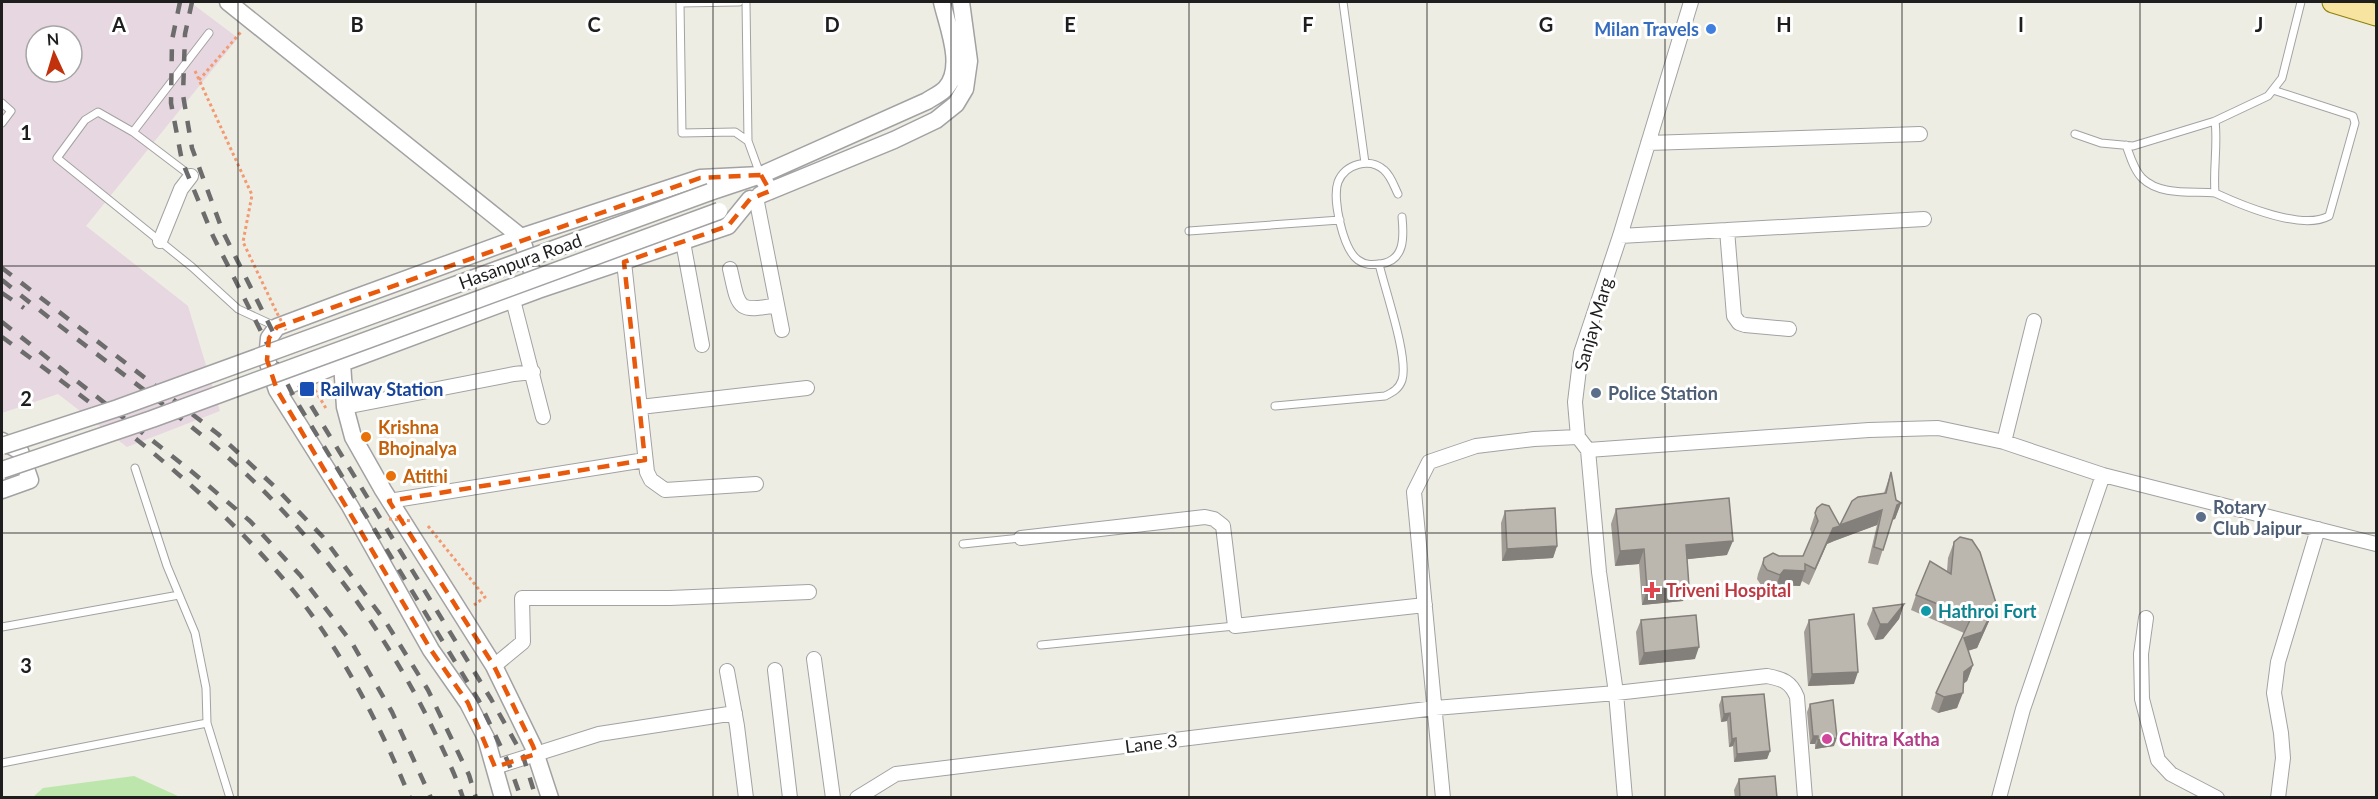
<svg xmlns="http://www.w3.org/2000/svg" width="2378" height="799" viewBox="0 0 2378 799" font-family="Lato,sans-serif">
<rect width="100%" height="100%" fill="#eeede4"/>
<path fill="#e7d7e0" fill-rule="evenodd" d="M2,2H190L238,38L86,226L188,306L220,411L127,447L58,394L2,413ZM36,36H72V72H36Z"/>
<path fill="#bde6ad" d="M134,776L180,797H33L43,788Z"/>
<g fill="none" stroke-linecap="round" stroke-linejoin="round">
<defs>
<path id="service" d="M739,2L680,3L682,133L735,132L748,141
M746,2L748,141L760,174
M1343,2L1365,163
M2,103L11,111L2,123
M2215,121C2218,145 2213,168 2215,193C2241,205 2302,231 2329,216L2355,123L2353,116L2273,90
M133,132L209,33
M2075,134L2101,143L2133,146L2215,121L2268,96L2282,78L2301,2
M2126,145C2130,156 2134,170 2142,178C2160,196 2192,191 2215,193
M191,176L133,132L98,112L85,120L57,158L192,267L238,309L277,327
M1398,194C1394,186 1391,176 1384,170C1370,157 1345,164 1338,182C1332,199 1343,249 1358,260C1365,265 1371,265 1380,264C1405,261 1404,237 1402,217
M1189,231L1340,220
M1275,406L1385,396C1393,392 1399,389 1402,380C1409,358 1385,290 1379,264
M135,468L167,566L195,633L206,688L207,723L230,798
M963,544L1021,538
M2,627L179,595
M1041,645L1235,626
M2,763L207,723"/>
<path id="minor" d="M1648,143L1920,134
M756,197L782,330
M1727,230L1734,316L1739,323L1745,325L1789,329
M1620,236L1924,219
M160,241L181,189L191,176
M683,242L702,345
M624,262L647,472L651,480L665,490L756,484
M730,269C739,308 736,313 777,305
M513,300L543,417
M345,407L514,374L533,372
M640,407L807,388
M2004,442L2034,321
M1588,450L1869,430L1938,428L2004,442L2103,475L2376,544
M389,501L645,460
M1021,538L1205,517L1214,519L1223,526L1235,626L1425,605
M2146,618L2141,654L2142,699L2158,760L2171,774L2217,798
M814,659L833,798
M494,666L523,642L522,598H670L809,592
M775,670L790,798
M727,671L737,726L746,798
M495,767L599,734L735,713
M857,798L896,774L1435,708L1616,693L1767,676C1783,679 1791,682 1797,697L1805,798
M1443,798L1414,492L1429,462L1476,446L1534,439L1578,437
M1625,798L1616,693L1599,572L1588,450L1578,437L1575,402L1581,353L1620,236L1691,2
M1999,798L2023,709L2103,475
M2278,798L2283,758L2281,733L2274,693L2278,662L2318,529"/>
<path id="tertiary" d="M228,2L521,237L538,290
M710,192L761,175L927,101C933,97 942,93 946,88C965,66 947,25 942,2
M760,195L894,140L936,120L956,104L965,89L969,61L961,2
M342,363L345,407L353,437L383,490L494,666L533,746L550,798
M277,390L342,363L538,290L728,226L750,199
M2,441L20,451L30,480L2,490
M503,798L486,738L468,703L431,650L350,506L277,390L267,360L269,338L277,327L341,303L521,237L700,178L761,175L770,191"/>
<path id="primary" d="M2333,2L2376,15"/>
</defs>
<use href="#service" stroke="#a2a2a2" stroke-width="9"/>
<use href="#minor" stroke="#a2a2a2" stroke-width="16"/>
<use href="#tertiary" stroke="#a2a2a2" stroke-width="19"/>
<use href="#primary" stroke="#8f7f08" stroke-width="23"/>
<path stroke="#f29a72" stroke-width="3" stroke-dasharray="3 3" stroke-linecap="butt" d="M195,71L252,195L243,242L276,311
M199,80L241,32
M315,390L327,410
M428,526L485,597L474,605"/>
<use href="#service" stroke="#fff" stroke-width="7"/>
<use href="#minor" stroke="#fff" stroke-width="14"/>
<use href="#tertiary" stroke="#fff" stroke-width="16"/>
<use href="#primary" stroke="#f7e4a1" stroke-width="21"/>
<path stroke="#6c6c6c" stroke-width="4.5" stroke-dasharray="12 12" stroke-linecap="butt" d="M180,2L172,40L171,103L182,161L213,236L295,399L479,701L509,764L521,798
M192,2L185,34L183,95L192,148L223,232L304,394L491,699L523,756L536,798
M2,268L218,434L274,486L323,537L387,624L428,690L469,775L476,798
M2,280C70,336 142,386 210,442C303,519 384,626 436,735C446,756 456,776 463,798
M2,293L24,308
M2,322L191,471L250,521L300,575L352,643L392,712L431,798
M2,337C100,409 207,488 286,582C338,643 380,724 410,798"/>
<defs>
<path id="tertiary-bridge" d="M2,446L118,408L710,192
M2,470L152,419L719,211"/>
</defs>
<use href="#tertiary-bridge" stroke="#a2a2a2" stroke-width="19" stroke-linecap="butt"/>
<path stroke="#f29a72" stroke-width="3" stroke-dasharray="3 3" stroke-linecap="butt" d="M277,313L286,330
M389,519L413,521"/>
<use href="#tertiary-bridge" stroke="#fff" stroke-width="16"/>
</g>
<path fill="#a19d96" d="M1891,472L1896,500L1901,503L1895,519L1892,520L1878,565L1868,563L1877,525L1834,541L1884,493Z
M1817,508L1840,526L1834,541L1827,544L1809,585L1802,581L1800,586L1778,585L1774,591L1761,585L1757,579L1758,574L1764,558L1779,556H1803L1812,535L1810,529Z
M1616,509L1727,555L1687,559L1683,601L1642,605L1639,564L1615,566L1611,524Z
M1505,511L1557,546L1553,558L1502,561L1501,523Z
M1954,542L1996,603L1990,619L1977,648L1968,651L1973,665L1967,681L1963,684L1957,708L1938,713L1931,709L1936,693L1964,633L1911,610L1916,595L1947,571L1948,558Z
M1904,604L1899,619L1883,639L1875,640L1867,624L1873,608Z
M1641,620L1695,659L1639,665L1636,632Z
M1809,620L1854,684L1808,686L1804,632Z
M1722,697L1770,751L1767,759L1734,762L1733,746L1729,747L1727,721L1721,722L1719,705Z
M1810,704L1834,746L1815,749V744H1810L1807,712Z
M1739,779L1777,798H1735L1734,790Z"/>
<path fill="#837f7a" d="M1901,503L1895,519L1891,520L1897,505Z
M1882,510L1877,525L1834,541L1840,525Z
M1840,526L1834,541L1827,544L1809,585L1833,528Z
M1733,541L1727,555L1680,560L1686,545Z
M1557,546L1553,558L1502,561L1507,549Z
M1644,549L1639,564L1615,566L1620,551Z
M1784,570L1805,571L1800,586L1778,585L1774,591L1780,575Z
M1689,586L1683,601L1642,605L1647,590Z
M1996,603L1990,619L1977,648L1959,653L1964,638Z
M1904,604L1899,619L1883,639L1875,640L1880,624Z
M1699,647L1695,659L1639,665L1644,653Z
M1973,665L1967,681L1958,688L1964,672Z
M1858,672L1854,684L1808,686L1812,674Z
M1963,693L1957,708L1938,713L1944,697Z
M1730,713L1727,721L1721,722L1724,714Z
M1813,736H1818L1815,744H1810Z
M1736,738L1733,746L1729,747L1732,739Z
M1837,738L1834,746L1815,749L1818,740Z
M1770,751L1767,759L1734,762L1737,754Z"/>
<path fill="#bbb6ae" stroke="#837f7a" stroke-width="1.5" d="M1891,472L1896,500L1901,503L1897,505L1883,550L1874,547L1882,510L1840,525L1852,501L1858,497L1886,493Z
M1729,498L1733,541L1686,545L1689,586L1647,590L1644,549L1620,551L1616,509Z
M1822,504L1829,506L1840,526L1833,528L1815,569L1805,564V571L1784,570L1780,575L1767,570L1763,564L1764,558L1773,553L1779,556H1803L1818,521L1815,513L1817,508Z
M1555,508L1557,546L1507,549L1505,511Z
M1960,537L1972,540L1980,552L1996,603L1982,632L1964,638L1973,665L1964,672L1963,693L1944,697L1936,693L1971,618L1916,595L1930,561L1951,574L1954,542Z
M1904,604L1888,624H1880L1873,608Z
M1854,614L1858,672L1812,674L1809,620Z
M1696,615L1699,647L1644,653L1641,620Z
M1764,694L1770,751L1737,754L1736,738L1732,739L1730,713L1724,714L1722,697Z
M1833,700L1837,738L1818,740V736H1813L1810,704Z
M1775,776L1777,798H1740L1739,779Z"/>
<path fill="none" stroke="#e8590c" stroke-width="4.5" stroke-dasharray="12 8" stroke-linejoin="round" d="M761,175L770,191L750,199L728,226L624,262L645,460L389,501L494,666L533,746L536,754L495,767L468,703L431,650L277,390L267,360L269,338L277,327L700,178Z"/>
<path fill="none" stroke="#1e1e1e" stroke-width="1.5" stroke-opacity="0.55" d="M238,2V798M476,2V798M713,2V798M951,2V798M1189,2V798M1427,2V798M1665,2V798M1902,2V798M2140,2V798M2,266H2376M2,533H2376"/>
<circle fill="#3f7fe0" stroke="#fff" stroke-width="2" cx="1711" cy="29" r="6"/>
<rect fill="#1a4fb4" stroke="#fff" stroke-width="2" x="299" y="381" width="16" height="16" rx="3"/>
<g fill="#5c6f8a" stroke="#fff" stroke-width="2">
<circle cx="1596" cy="393" r="6"/>
<circle cx="2201" cy="517" r="6"/>
</g>
<g fill="#e8710a" stroke="#fff" stroke-width="2">
<circle cx="366" cy="437" r="6"/>
<circle cx="391" cy="476" r="6"/>
</g>
<path fill="#e0444e" stroke="#fff" stroke-width="2" d="M1649 581h6v6h6v6h-6v6h-6v-6h-6v-6h6z"/>
<circle fill="#0f9aa8" stroke="#fff" stroke-width="2" cx="1926" cy="611" r="6"/>
<circle fill="#d1479c" stroke="#fff" stroke-width="2" cx="1827" cy="739" r="6"/>
<g text-anchor="middle" dominant-baseline="central" stroke-width="6" stroke-linejoin="round" paint-order="stroke">
<g font-size="18" font-weight="bold" fill="#366cbe" stroke="#fff" text-anchor="end">
<text x="1699" y="29">Milan Travels</text>
</g>
<g font-size="18" fill="#1e1e1e" stroke="#fff">
<text transform="translate(520 261) rotate(-20)">Hasanpura Road</text>
<text transform="translate(1593 324) rotate(-74)">Sanjay Marg</text>
<text transform="translate(1151 743) rotate(-7)">Lane 3</text>
</g>
<g font-size="18" font-weight="bold" fill="#164399" stroke="#fff" text-anchor="start">
<text x="320" y="389">Railway Station</text>
</g>
<g font-size="18" font-weight="bold" fill="#4e5e75" stroke="#fff" text-anchor="start">
<text x="1608" y="393">Police Station</text>
<text x="2213" y="507">Rotary<tspan x="2213" dy="21">Club Jaipur</tspan></text>
</g>
<g font-size="18" font-weight="bold" fill="#c56008" stroke="#fff" text-anchor="start">
<text x="378" y="427">Krishna<tspan x="378" dy="21">Bhojnalya</tspan></text>
<text x="403" y="476">Atithi</text>
</g>
<g font-size="18" font-weight="bold" fill="#be3a42" stroke="#fff" text-anchor="start">
<text x="1666" y="590">Triveni Hospital</text>
</g>
<g font-size="18" font-weight="bold" fill="#0d838f" stroke="#fff" text-anchor="start">
<text x="1938" y="611">Hathroi Fort</text>
</g>
<g font-size="18" font-weight="bold" fill="#b23c85" stroke="#fff" text-anchor="start">
<text x="1839" y="739">Chitra Katha</text>
</g>
</g>
<g font-size="20" text-anchor="middle" font-weight="bold" fill="#1e1e1e" stroke="#fff" stroke-width="6" stroke-linejoin="round" paint-order="stroke">
<text x="119" y="32">A</text>
<text x="357" y="32">B</text>
<text x="594" y="32">C</text>
<text x="832" y="32">D</text>
<text x="1070" y="32">E</text>
<text x="1308" y="32">F</text>
<text x="1546" y="32">G</text>
<text x="1784" y="32">H</text>
<text x="2021" y="32">I</text>
<text x="2259" y="32">J</text>
<text x="26" y="140">1</text>
<text x="26" y="406">2</text>
<text x="26" y="673">3</text>
</g>
<rect width="2378" height="799" fill="none" stroke="#1e1e1e" stroke-width="6"/>
<g transform="translate(54 54) rotate(356)"><circle r="28" fill="#ffffff" stroke="#a5a5a5" stroke-width="1.5"/>
<path d="M0-4.5L10 22L0 15L-10 22Z" fill="#c1310b"/>
<text y="-9" font-size="16" font-weight="bold" text-anchor="middle" fill="#1e1e1e">N</text>
</g>
</svg>
